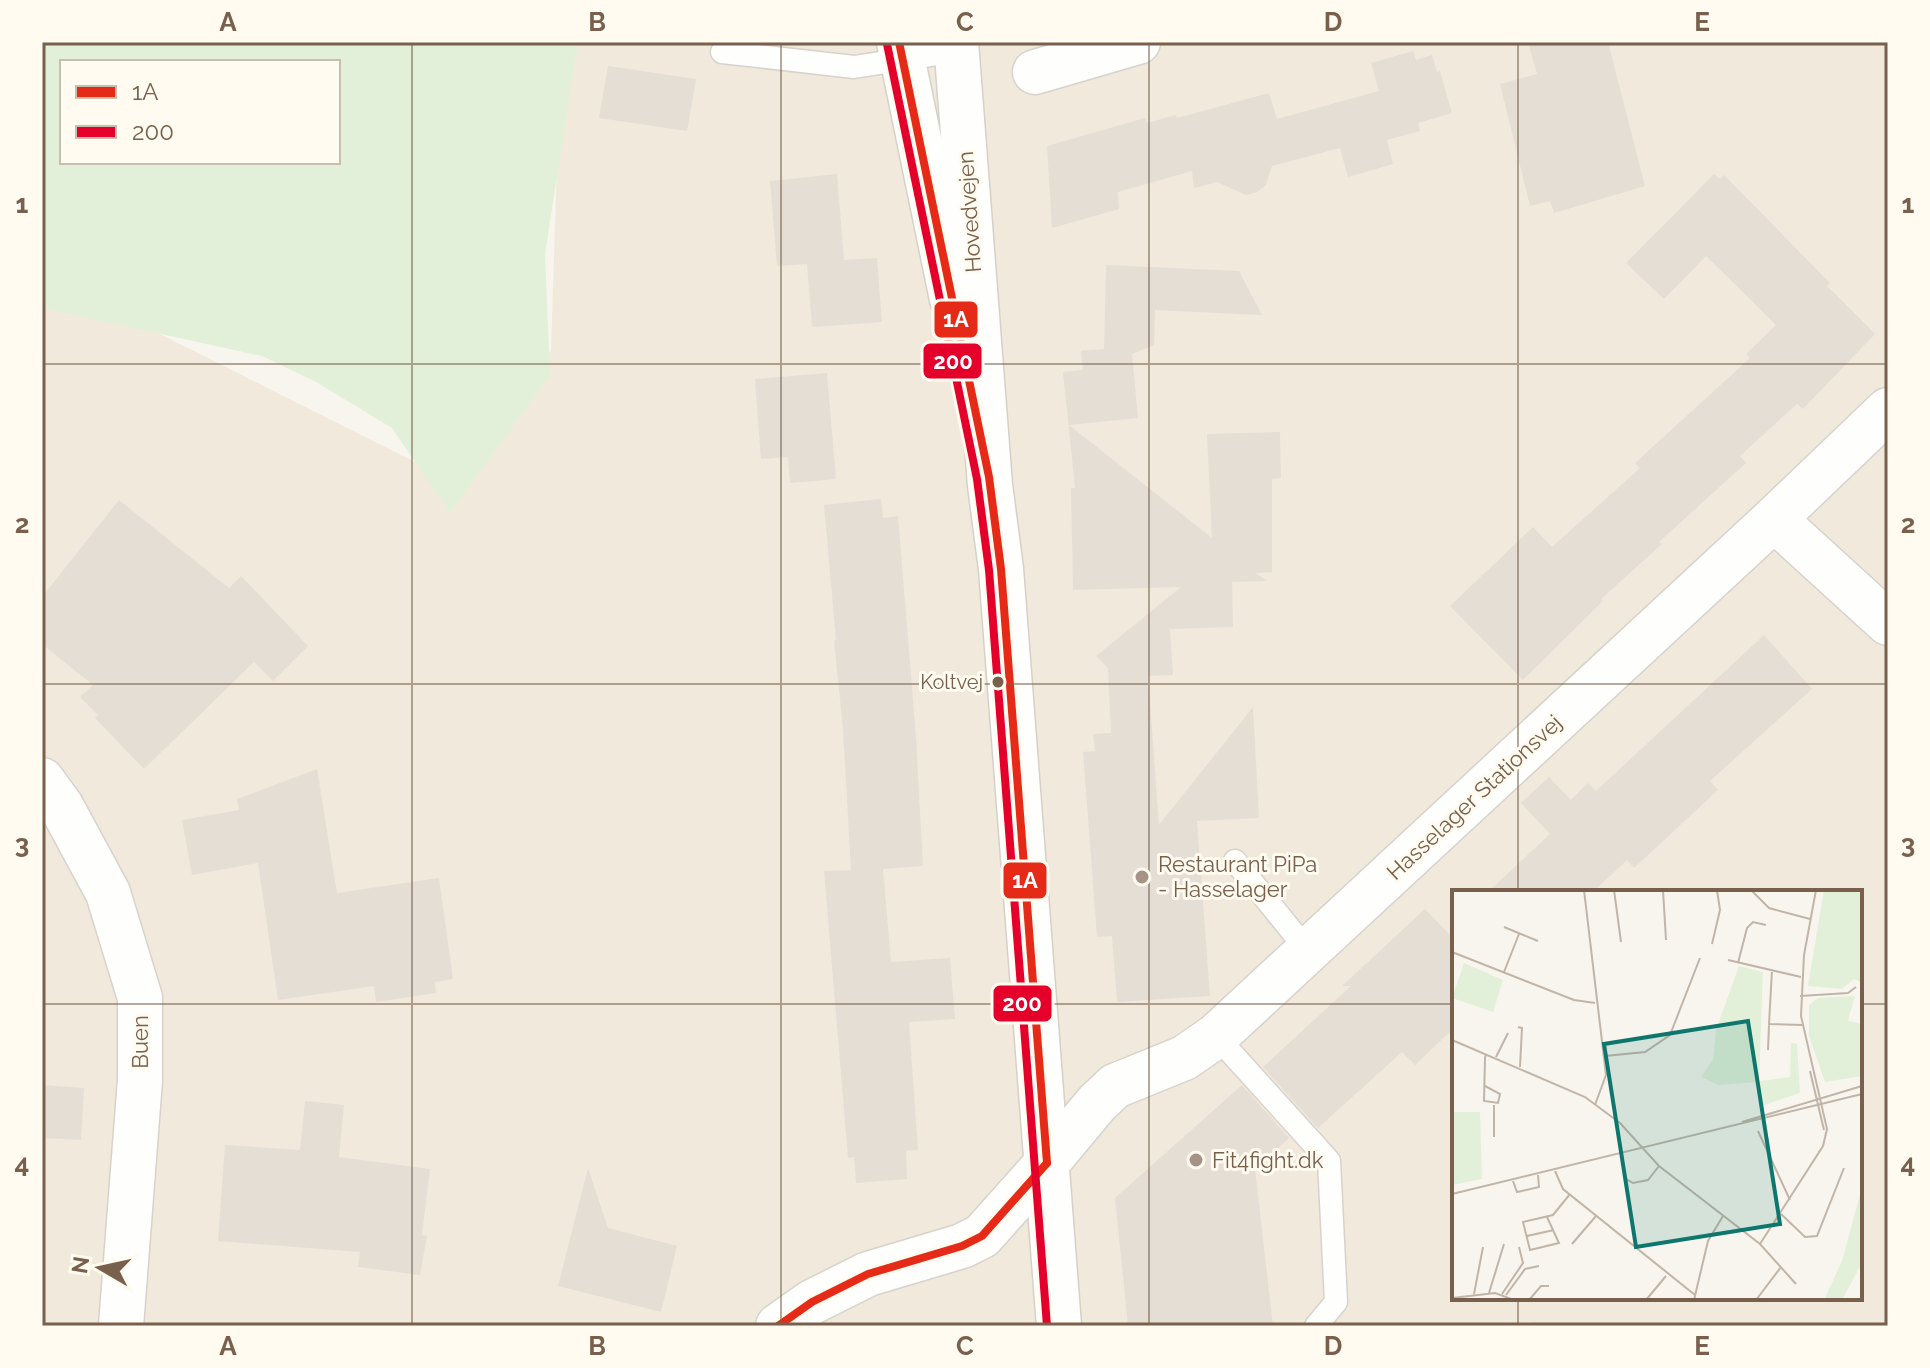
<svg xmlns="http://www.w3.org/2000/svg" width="1930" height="1368" viewBox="0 0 1930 1368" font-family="Raleway,sans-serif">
<rect width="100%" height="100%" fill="#f8f5ee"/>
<path fill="#f1e9db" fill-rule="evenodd" d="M561,42H1888V1326H1532L1531,1322L1484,1326H42V275L457,483L551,350ZM1454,892H1860V1298H1454Z"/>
<path fill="#e3f0d9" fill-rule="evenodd" d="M42,42H578L545,254L550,375L450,513L392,428L316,382L262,356L42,308ZM62,62H338V162H62Z"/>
<path fill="#e5ded5" d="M1528,42H1608L1645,186L1554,213L1550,201L1530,206L1500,84L1537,74Z
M1413,51L1416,60L1432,55L1437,72L1440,71L1452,113L1418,123L1420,131L1387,140L1393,164L1348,177L1340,148L1272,166L1266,185L1257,192L1246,195L1217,182L1194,188L1192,171L1118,192L1119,209L1052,228L1047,146L1145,118L1147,123L1176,115L1177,118L1269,93L1277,119L1379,91L1371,63Z
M608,66L696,79L687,131L599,118Z
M837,174L844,260L877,258L882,322L812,327L807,264L777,266L770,181Z
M1714,174L1720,179L1724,175L1830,283L1827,286L1875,334L1803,409L1797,404L1740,456L1746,463L1659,542L1662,544L1601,599L1603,601L1523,680L1450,606L1533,527L1552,547L1640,468L1635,463L1750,358L1746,354L1776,325L1706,256L1664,299L1626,263Z
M1106,265L1239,271L1262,315L1155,310L1154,345L1132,354L1138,418L1069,425L1212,538L1207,434L1280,432L1281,478L1272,479V572L1256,573L1267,581L1232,582L1233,627L1170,629L1173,675L1148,676L1159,825L1253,707L1259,818L1197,821L1210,996L1117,1002L1112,936L1097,937L1083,752L1095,751L1093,734L1111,733L1108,668L1096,656L1181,587L1073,590L1071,488H1075L1063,372L1083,370L1081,351L1104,349Z
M827,373L836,479L790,483L788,457L761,459L755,379Z
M881,499L883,518L898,516L916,737L923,866L883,869L891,962L950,958L955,1019L909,1022L918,1150L906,1151L907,1179L856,1183L854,1157L848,1158L824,871L851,870L843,729L834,641L836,640L824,505Z
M119,500L229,588L241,576L308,646L273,681L254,662L144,769L95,718L98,715L80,697L93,685L42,644V597Z
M1764,635L1812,689L1710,781L1718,790L1634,868L1627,860L1593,892H1488L1550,834L1521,803L1549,777L1571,800L1588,783L1596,791Z
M317,769L337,893L439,878L453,979L435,982L436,993L376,1002L374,986L278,1000L258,863L192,875L182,820L239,810L237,799Z
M1425,909L1454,939V1028L1415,1065L1402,1052L1318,1128L1263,1067L1351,986H1342Z
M42,1085L84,1088L81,1140L42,1138Z
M1242,1085L1289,1138L1255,1169L1273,1326H1128L1115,1198Z
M305,1101L344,1105L339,1157L430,1169L422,1235L427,1236L420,1275L358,1267L360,1252L218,1241L225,1145L300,1150Z
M588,1168L608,1228L677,1246L661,1312L558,1286Z"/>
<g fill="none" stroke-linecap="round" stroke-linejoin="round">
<defs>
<path id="service" d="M722,52L854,67L957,51
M1235,861L1308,951
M1216,1036L1329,1161L1336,1302L1316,1326"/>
<path id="minor" d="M1035,72L1138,42
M1774,519L1888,623
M42,780L61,806L108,893L140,998V1080L121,1326
M1047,1163L1097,1103L1115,1086L1184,1058L1216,1036L1774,519L1888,410"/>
<path id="tertiary" d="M778,1326L812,1302L868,1274L962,1246L982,1236L1047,1163"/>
<path id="secondary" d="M899,42L952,299
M956,42L990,485L1001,569L1059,1326"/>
</defs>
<use href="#service" stroke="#d7d2cc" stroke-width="25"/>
<use href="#minor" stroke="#d7d2cc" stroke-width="47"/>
<use href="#tertiary" stroke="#d7d2cc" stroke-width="47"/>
<use href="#secondary" stroke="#d6d1c8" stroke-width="47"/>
<use href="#service" stroke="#fefefc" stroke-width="22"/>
<use href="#minor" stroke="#fefefc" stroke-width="44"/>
<use href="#tertiary" stroke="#fefefc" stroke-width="44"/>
<use href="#secondary" stroke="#fefefc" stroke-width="44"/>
<defs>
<path id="bus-1" d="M899,42L989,477L1001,569L1047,1163
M778,1326L812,1302L868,1274L962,1246L982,1236L1047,1163"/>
<path id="bus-2" d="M887,44L977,479L989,570L1047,1326"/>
</defs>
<use href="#bus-1" stroke="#fffbf0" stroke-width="14"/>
<use href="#bus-2" stroke="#fffbf0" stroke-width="14"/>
<use href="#bus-1" stroke="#e52b18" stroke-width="8"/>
<use href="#bus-2" stroke="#e4002b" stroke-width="8"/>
</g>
<path fill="none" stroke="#78604c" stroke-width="2" stroke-opacity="0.55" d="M412,42V1326M781,42V1326M1149,42V1326M1518,42V892M42,364H1888M42,684H1888M42,1004H1454M1860,1004H1888M1518,1298V1326"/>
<circle fill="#78604c" stroke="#fffbf0" stroke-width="3" cx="998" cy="682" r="7"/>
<g fill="#a59485" stroke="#fffbf0" stroke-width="3">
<circle cx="1142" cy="877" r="8"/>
<circle cx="1196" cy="1160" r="8"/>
</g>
<g text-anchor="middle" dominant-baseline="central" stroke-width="6" stroke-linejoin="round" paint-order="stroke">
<g font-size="20" fill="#78604c" stroke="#fffbf0" text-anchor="end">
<text x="983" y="682">Koltvej</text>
</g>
<g font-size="22" fill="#78604c" stroke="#fffbf0">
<text transform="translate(969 212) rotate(-94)">Hovedvejen</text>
<text transform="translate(1474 797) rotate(-43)">Hasselager Stationsvej</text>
<text transform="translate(140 1042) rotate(-90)">Buen</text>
</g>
<g font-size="22" fill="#78604c" stroke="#fffbf0" text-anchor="start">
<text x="1158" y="864">Restaurant PiPa<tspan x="1158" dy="25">- Hasselager</tspan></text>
<text x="1212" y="1160">Fit4fight.dk</text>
</g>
</g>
<g transform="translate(1452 890)">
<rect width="410" height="410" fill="#f8f5ee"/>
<path d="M372,0H410V93L402,89L390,99L356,96ZM12,73L51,90L41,122L0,108ZM287,76L311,82L307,192L266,195L249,187L261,170L264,140ZM403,106L396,131L410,134V186L373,192L357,146V115L366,108ZM339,153L345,154L348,203L307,217L308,191L338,187ZM0,222H28L30,289L0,295ZM410,297V373L390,410H372L390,371Z" fill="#e3f0d9"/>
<path fill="none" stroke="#c1b5a8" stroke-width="2" d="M132,0L154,185L143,215M162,0L169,52M211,0L214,50M299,0L317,18L358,29M52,37L86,51M260,54L268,20L265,0M0,62L122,110L143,113M276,70L349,87M286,73L295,38L301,32L314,35M320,80L317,134L350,135M52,82L67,44M348,106L396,103L404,97M66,137L70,138L68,177M0,150L133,207L168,233L207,276L308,354L344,394M316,160L317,134M153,166L193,162L218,145L248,68M44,167L56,143M358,181L372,240M33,196L48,204L46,213L32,211L33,168L34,164M290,232L410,196M306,241L338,310M42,247V215M169,265L174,289L181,293L196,290L207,276M103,281L111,299L243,405M61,291L65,302L87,297L86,285M0,304L410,204M329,324L353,347L365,346L392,278M95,327L107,353L78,360L71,332L101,325L118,304M75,346L102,340M120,354L144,326M308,354L371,256L375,239L349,126L352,65L364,0M37,403L52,354M22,404L31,357M50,404L71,373L67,357M54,405L73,379L87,376M0,408L43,403L62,410M77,410L89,396H97M194,410L214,386M242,410L256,351L271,326M304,410L329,377"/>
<path fill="#0f766e" fill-opacity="0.15" stroke="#0f766e" stroke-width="4" d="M296,131L328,334L184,357L152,154Z"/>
<rect width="410" height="410" fill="none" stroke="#78604c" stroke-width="4"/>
</g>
<g stroke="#fffbf0" stroke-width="3">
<rect x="933" y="300" width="46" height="39" rx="8" fill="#e52b18"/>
<rect x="922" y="342" width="61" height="38" rx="8" fill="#e4002b"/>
<rect x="1002" y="861" width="46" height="39" rx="8" fill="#e52b18"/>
<rect x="992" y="984" width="61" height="39" rx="8" fill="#e4002b"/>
</g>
<g font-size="22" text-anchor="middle" font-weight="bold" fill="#fff">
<text x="956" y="327">1A</text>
<text x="953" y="369">200</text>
<text x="1025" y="888">1A</text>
<text x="1022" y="1011">200</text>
</g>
<rect width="1930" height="1368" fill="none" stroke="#fffbf0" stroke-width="88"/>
<rect x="60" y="60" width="280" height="104" fill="#fffbf0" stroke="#c9bdae" stroke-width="2"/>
<rect x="76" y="86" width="40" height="12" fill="#e52b18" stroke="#c9bdae" stroke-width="2"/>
<text x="132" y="100" font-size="24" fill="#78604c">1A</text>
<rect x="76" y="126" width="40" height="12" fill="#e4002b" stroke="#c9bdae" stroke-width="2"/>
<text x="132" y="140" font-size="24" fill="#78604c">200</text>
<g transform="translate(100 1268) rotate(279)" stroke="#fffbf0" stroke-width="6" paint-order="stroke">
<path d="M0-6L14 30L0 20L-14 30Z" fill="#78604c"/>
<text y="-12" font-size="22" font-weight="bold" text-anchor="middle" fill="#78604c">N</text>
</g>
<rect x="44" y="44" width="1842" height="1280" fill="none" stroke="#78604c" stroke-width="3"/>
<g font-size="26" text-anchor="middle" font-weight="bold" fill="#78604c">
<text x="228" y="31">A</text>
<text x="597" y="31">B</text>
<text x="965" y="31">C</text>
<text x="1333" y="31">D</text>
<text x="1702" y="31">E</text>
<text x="22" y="213">1</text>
<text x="1908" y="213">1</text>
<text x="22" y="533">2</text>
<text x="1908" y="533">2</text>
<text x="22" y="853">3</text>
<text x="1908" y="853">3</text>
<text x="22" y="1173">4</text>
<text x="1908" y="1173">4</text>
<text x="228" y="1355">A</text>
<text x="597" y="1355">B</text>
<text x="965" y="1355">C</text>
<text x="1333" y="1355">D</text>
<text x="1702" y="1355">E</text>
</g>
</svg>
